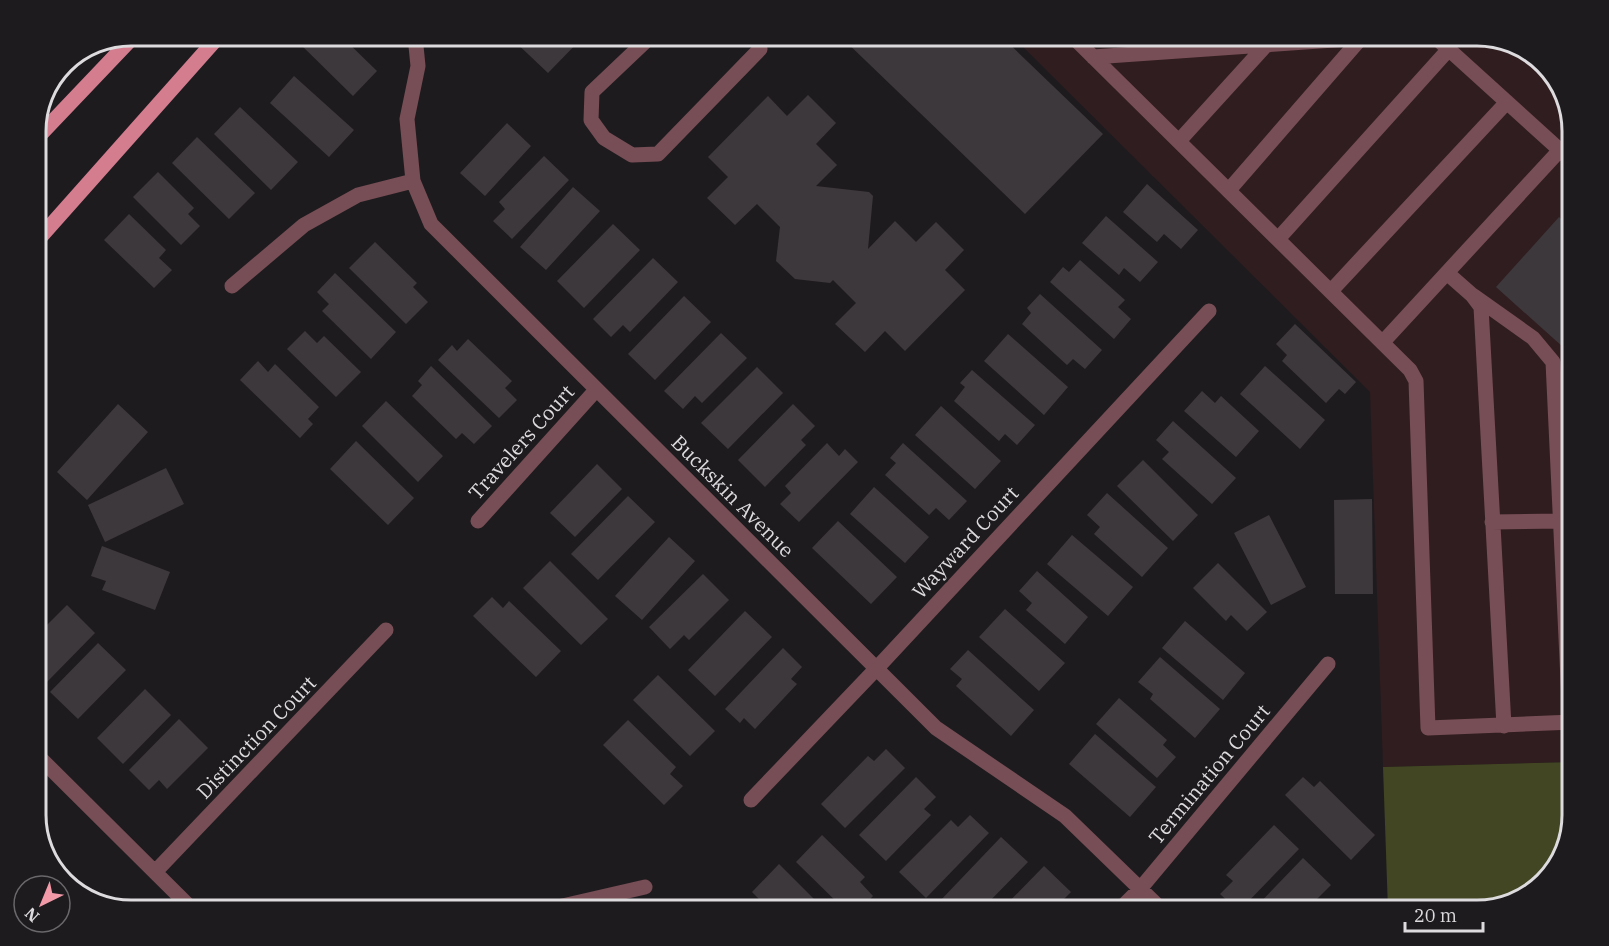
<svg xmlns="http://www.w3.org/2000/svg" width="1609" height="946" viewBox="0 0 1609 946" font-family="'IBM Plex Serif',serif">
<rect width="100%" height="100%" fill="#1e1b1f"/>
<path fill="#301d1f" d="M1012,36H1477L1525,49L1560,84L1573,126V762L1383,767L1370,392Z"/>
<path fill="#434622" d="M1573,762V815L1560,862L1525,897L1478,910H1388L1383,767Z"/>
<path fill="#3d383c" d="M297,36H341L377,71L353,96L295,39Z
M509,36H584L548,73Z
M840,36H1001L1103,134L1025,214Z
M1515,46L1525,49L1543,67L1537,66Z
M294,76L354,130L329,157L270,103Z
M808,95L836,123L816,144L837,165L816,186L869,192L873,196L868,249L895,221L916,242L936,222L964,250L945,270L965,290L905,351L885,331L865,352L835,324L856,303L833,280L830,283L795,279L776,261L780,227L757,204L735,225L707,198L728,177L708,157L768,96L787,116Z
M240,107L298,162L271,190L214,134Z
M507,123L531,146L485,196L460,173Z
M197,137L255,193L229,219L172,163Z
M544,156L569,180L512,239L493,221L505,209L499,202Z
M158,172L194,208L188,214L200,226L181,245L133,197Z
M1147,184L1198,230L1181,249L1164,234L1157,242L1123,212Z
M573,187L600,211L546,270L520,247Z
M129,214L166,250L159,258L172,270L154,288L104,240Z
M1106,216L1158,262L1140,282L1124,268L1119,275L1082,243Z
M1559,217L1573,229V356L1496,287Z
M613,224L640,250L584,308L557,281Z
M375,242L417,283L413,287L428,302L406,324L349,268Z
M653,258L678,282L630,332L623,325L611,337L593,319Z
M1080,260L1125,300L1118,307L1131,319L1114,339L1050,282L1063,267L1069,272Z
M335,273L396,332L371,359L322,311L329,304L317,292Z
M1040,294L1102,350L1085,369L1073,359L1067,365L1022,324L1031,313L1027,308Z
M684,296L711,322L655,380L628,354Z
M1295,324L1356,382L1345,394L1339,389L1326,403L1282,361L1287,355L1276,344Z
M305,331L317,343L324,336L361,372L336,397L287,349Z
M721,333L747,358L702,403L695,396L683,409L664,391Z
M1008,334L1068,387L1044,415L984,361Z
M468,339L512,381L505,388L517,400L499,418L438,360L452,345L457,351Z
M258,361L268,372L275,364L319,407L308,419L313,424L300,438L240,380Z
M431,366L492,426L474,444L462,433L456,439L412,396L422,385L418,381Z
M1265,366L1325,420L1300,449L1240,394Z
M757,367L783,393L728,449L701,423Z
M972,370L1035,425L1017,445L1005,434L999,441L954,401L965,387L960,383Z
M1202,391L1215,403L1221,396L1259,431L1236,457L1184,411Z
M386,401L443,456L418,482L362,426Z
M118,404L148,432L87,500L57,472Z
M793,404L815,426L801,440L806,445L765,487L738,460Z
M941,406L1001,461L975,489L915,435Z
M1173,421L1236,478L1212,504L1162,459L1169,452L1156,440Z
M356,441L414,498L388,525L330,469Z
M827,443L839,456L845,449L858,462L799,522L780,504L791,493L785,486Z
M903,443L967,501L949,520L936,508L929,515L885,475L896,463L890,458Z
M1143,460L1198,515L1173,541L1117,486Z
M597,464L622,489L575,537L550,513Z
M166,468L184,504L105,542L88,505Z
M874,487L929,537L905,563L850,514Z
M1107,493L1168,548L1142,577L1094,534L1100,527L1087,515Z
M628,496L655,522L598,580L571,554Z
M1372,499L1373,594H1335L1334,500Z
M1269,515L1306,587L1271,605L1234,533Z
M838,521L897,577L871,604L812,548Z
M1072,535L1133,587L1108,616L1047,564Z
M669,537L695,561L642,620L615,596Z
M102,546L170,572L155,610L102,590L106,581L91,576Z
M550,561L608,619L581,645L523,588Z
M1218,563L1267,612L1247,631L1231,615L1226,621L1193,588Z
M1037,571L1088,617L1065,644L1026,610L1032,603L1019,591Z
M703,574L729,600L689,640L684,635L670,649L649,627Z
M492,597L503,608L509,601L561,651L536,677L473,616Z
M67,605L95,633L47,682L36,671V654L39,651L36,648V636Z
M1005,609L1065,663L1039,691L979,637Z
M745,611L772,637L715,696L688,670Z
M1185,621L1245,673L1223,700L1162,648Z
M98,643L126,670L78,719L50,692Z
M783,648L802,667L791,679L797,684L755,729L744,718L740,723L725,709Z
M968,650L1034,710L1011,736L956,686L962,679L950,669Z
M1160,657L1220,709L1195,738L1150,699L1153,694L1138,682Z
M658,675L715,731L690,756L633,700Z
M145,689L171,715L123,764L97,738Z
M1119,698L1167,740L1163,745L1176,757L1157,778L1096,724Z
M179,719L208,748L167,789L159,780L149,790L129,770Z
M628,720L676,767L670,774L683,786L664,805L603,745Z
M1095,734L1156,787L1130,817L1069,764Z
M886,749L905,768L845,828L821,804L868,756L874,761Z
M916,777L936,797L924,809L931,815L886,861L859,835Z
M1303,777L1314,787L1320,781L1375,835L1351,860L1285,795Z
M970,815L989,833L926,898L899,872L951,820L958,827Z
M1274,825L1299,849L1240,910H1237L1220,894L1233,881L1226,875Z
M822,835L865,877L860,882L873,896L860,910H845L796,862Z
M1001,837L1028,862L981,910H947L939,902Z
M1303,858L1331,885L1306,910H1253Z
M779,864L825,910H770L752,892Z
M1044,866L1071,892L1053,910H1001Z
M1355,899L1367,910H1344Z"/>
<g fill="none" stroke-linecap="round" stroke-linejoin="round">
<path stroke="#774e55" stroke-width="15" d="M415,36L418,66L407,119L413,181L431,224L936,728L1065,816L1162,910
M651,36L592,92L591,120L604,138L632,155L658,154L760,49L758,36
M1072,36L1410,370L1416,381L1428,728L1573,722
M1434,36L1573,162
M1093,57L1391,36
M1179,141L1267,44
M1229,190L1361,38
M1278,239L1449,49
M1447,273L1472,295L1481,307L1504,726
M232,286L304,225L358,195L413,181
M1331,291L1507,102
M1474,296L1533,338L1553,362L1570,723
M1383,342L1560,150
M478,521L596,390
M1492,522L1561,521L1573,533
M36,754L193,910
M751,800L877,668L1209,311
M155,872L386,630
M545,910L645,887
M1119,910L1140,889L1328,664"/>
<path stroke="#d37d8f" stroke-width="15" d="M36,139L134,36
M36,242L219,36"/>
</g>
<g text-anchor="middle" dominant-baseline="central" stroke-width="4.5" stroke-linejoin="round" paint-order="stroke">
<g font-size="20" fill="#dddbde" stroke="#1e1b1f">
<text transform="translate(521 442) rotate(-48)">Travelers Court</text>
<text transform="translate(733 496) rotate(45)">Buckskin Avenue</text>
<text transform="translate(965 542) rotate(-47)">Wayward Court</text>
<text transform="translate(256 737) rotate(-46)">Distinction Court</text>
<text transform="translate(1209 774) rotate(-50)">Termination Court</text>
</g>
</g>
<path d="M0 0H1609V946H0ZM131 46H1477A85 85 0 0 1 1562 131V815A85 85 0 0 1 1477 900H131A85 85 0 0 1 46 815V131A85 85 0 0 1 131 46Z" fill="#1e1b1f" fill-rule="evenodd"/>
<path fill="none" stroke="#dddbde" stroke-width="3" d="M131 46H1477A85 85 0 0 1 1562 131V815A85 85 0 0 1 1477 900H131A85 85 0 0 1 46 815V131A85 85 0 0 1 131 46Z"/>
<g transform="translate(42 904) rotate(223)"><circle r="28" fill="#1e1b1f" stroke="#6a686b" stroke-width="1.5"/>
<path d="M0-4.5L10 22L0 15L-10 22Z" fill="#f39aa9"/>
<text y="-9" font-size="16" font-weight="bold" text-anchor="middle" fill="#dddbde">N</text>
</g>
<path d="M1405 922v9h78v-9" fill="none" stroke="#dddbde" stroke-width="3"/>
<text x="1414" y="922" font-size="18" fill="#dddbde" stroke="#1e1b1f" stroke-width="4.5" paint-order="stroke">20 m</text>
</svg>
